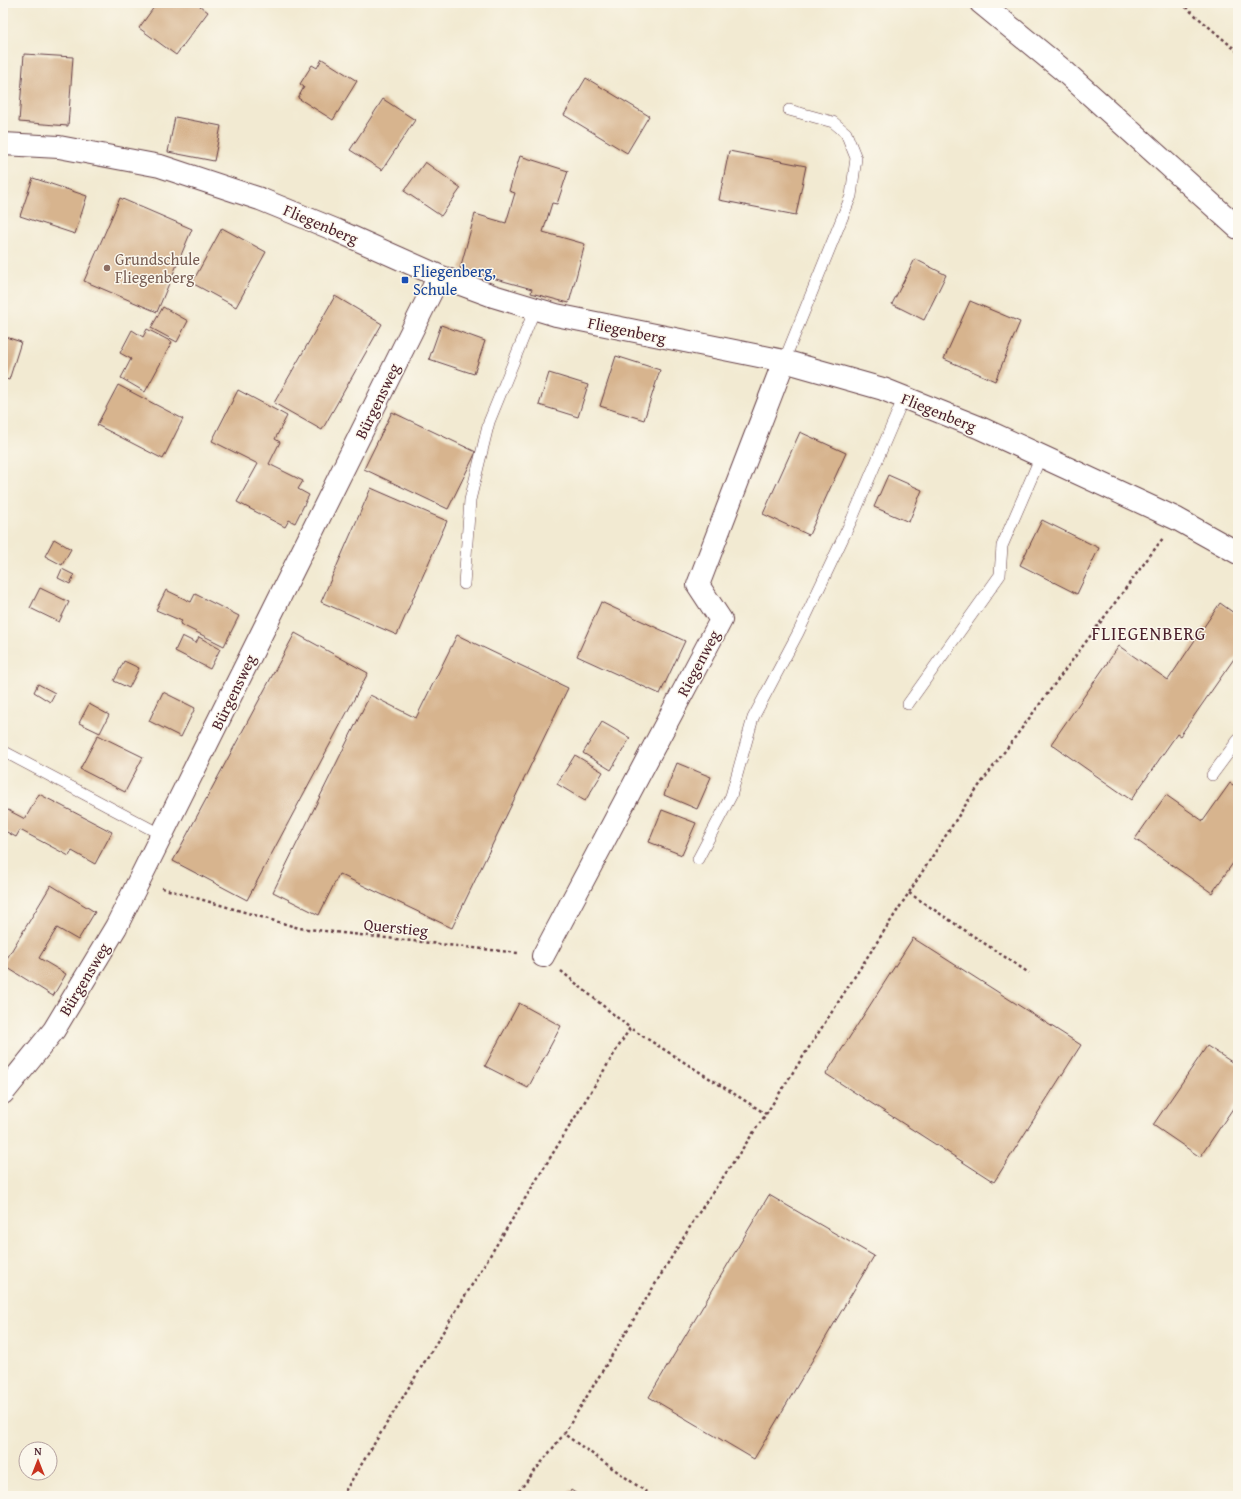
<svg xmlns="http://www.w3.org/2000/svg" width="1241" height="1499" viewBox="0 0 1241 1499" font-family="'Gentium Book Plus',serif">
<rect width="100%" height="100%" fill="#fbf7ec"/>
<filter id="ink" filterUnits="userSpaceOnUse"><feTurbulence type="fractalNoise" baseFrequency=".025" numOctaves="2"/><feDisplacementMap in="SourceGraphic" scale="8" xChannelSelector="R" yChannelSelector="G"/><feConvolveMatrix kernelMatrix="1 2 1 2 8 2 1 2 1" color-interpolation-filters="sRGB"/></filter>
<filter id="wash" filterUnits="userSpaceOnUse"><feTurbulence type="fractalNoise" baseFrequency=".012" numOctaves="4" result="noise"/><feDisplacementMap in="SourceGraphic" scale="16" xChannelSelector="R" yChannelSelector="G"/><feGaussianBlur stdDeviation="0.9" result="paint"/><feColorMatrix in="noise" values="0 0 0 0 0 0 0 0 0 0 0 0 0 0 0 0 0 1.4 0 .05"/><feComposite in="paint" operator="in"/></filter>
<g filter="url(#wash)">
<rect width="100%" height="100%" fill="#f2ead2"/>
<g id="blocks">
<path fill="#d7b48e" d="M157,3H196L208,12L176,55L139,28Z
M24,54L73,57L68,126L19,122Z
M322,59L357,81L333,120L298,98L304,87L300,84L312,65L317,68Z
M586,78L649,116L627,153L564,115Z
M383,99L415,120L382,170L350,150Z
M175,117L221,126L214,161L168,152Z
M729,151L806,166L796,215L719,200Z
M520,156L568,171L557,204L552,203L543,232L585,244L569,303L531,293L532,289L460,269L475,214L506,223L515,193L509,191Z
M425,162L461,188L441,216L404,191Z
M33,178L87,196L75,234L20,216Z
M120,198L192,229L157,312L84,281Z
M222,228L266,252L236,307L192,283Z
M915,259L946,275L924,320L892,304Z
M335,296L382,324L322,430L274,403Z
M970,301L1020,322L995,381L944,359Z
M163,307L188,321L177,342L151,328Z
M441,325L485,341L474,374L429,359Z
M147,329L172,342L145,392L121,378L131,359L120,353L132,330L143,337Z
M3,336L21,342L9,380L3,378Z
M616,356L660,370L644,420L600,406Z
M549,373L588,385L578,417L539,405Z
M118,385L183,419L163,459L97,425Z
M238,390L287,416L275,439L280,442L269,464L303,481L298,489L309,495L295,523L289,520L285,527L237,502L258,464L212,441Z
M392,412L476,452L448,509L364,469Z
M800,432L846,453L809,535L763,514Z
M888,475L922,490L909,522L874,507Z
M371,488L447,521L397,635L321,602Z
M1042,520L1099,548L1077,594L1020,565Z
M54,539L71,549L62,565L45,556Z
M62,569L74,575L70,584L58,578Z
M40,588L69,602L59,622L30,608Z
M166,590L191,602L195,594L239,616L224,646L180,624L182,621L156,610Z
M601,602L685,641L660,694L577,656Z
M1220,603L1238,616V653L1180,736L1177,734L1131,800L1051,744L1119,646L1168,680Z
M295,633L368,673L247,900L173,861Z
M457,635L568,688L452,928L339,874L319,915L273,892L370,695L416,718Z
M182,636L196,643L199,637L220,649L210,669L175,651Z
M124,661L139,668L129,688L114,681Z
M38,684L55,693L50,702L34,692Z
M163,692L195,708L181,737L149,721Z
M89,704L109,715L100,733L79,723Z
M602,722L630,738L611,770L583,753Z
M98,735L143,757L125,792L80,769Z
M575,755L603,772L585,801L557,784Z
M677,763L711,777L697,809L664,795Z
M1230,783L1238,788V856L1212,893L1135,839L1166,795L1203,821Z
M39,794L112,832L95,864L72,851L69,856L20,830L16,837L3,830V814L6,809L25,819Z
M662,810L696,823L682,855L649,842Z
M51,885L95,912L78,940L57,928L39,958L66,974L53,996L3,965Z
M913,938L1081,1045L994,1182L826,1074Z
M519,1003L561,1026L528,1088L485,1066Z
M1207,1046L1238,1066V1101L1200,1157L1153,1125Z
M769,1195L874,1256L754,1459L649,1397Z
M571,1490L580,1496H567Z"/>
</g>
</g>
<g filter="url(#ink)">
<use href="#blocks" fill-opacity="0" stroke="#633d44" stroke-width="1"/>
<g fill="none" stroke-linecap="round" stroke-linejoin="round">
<defs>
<path id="service" d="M784,361L851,196L856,158L846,133L833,122L789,110
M464,584L470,500L489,422L535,309
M908,704L1000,575L1002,546L1041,456
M3,751L162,835
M1212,775L1238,740
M698,859L731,796L753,718L798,633L852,519L904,397"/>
<path id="minor" d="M3,144L59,147L160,166L260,199L338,231L439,276L493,296L556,315L784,361L883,389L978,427L1041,456L1177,519L1238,553
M543,956L721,620L698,585L784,361
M3,1093L54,1030L116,927L439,276"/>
<path id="tertiary" d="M981,3L1064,71L1238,228"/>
</defs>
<use href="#service" stroke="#633d44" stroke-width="12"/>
<use href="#minor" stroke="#633d44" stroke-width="24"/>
<use href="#tertiary" stroke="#633d44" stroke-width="24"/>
<path stroke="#633d44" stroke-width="2.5" stroke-dasharray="3 3" stroke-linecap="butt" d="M1181,3L1238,52
M162,888L299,928L518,953
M909,893L1029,973
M561,971L630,1028
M342,1496L630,1028L766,1114
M515,1496L564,1434
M652,1496L564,1434L696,1217L766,1114L970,798L1163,538"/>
<use href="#service" stroke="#fff" stroke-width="11"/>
<use href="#minor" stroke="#fff" stroke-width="22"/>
<use href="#tertiary" stroke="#fff" stroke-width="22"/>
</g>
</g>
<circle fill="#8d6e63" stroke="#fbf7ec" stroke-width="1.5" cx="107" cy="268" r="4"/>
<rect fill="#1a4fb4" stroke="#fbf7ec" stroke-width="1.5" x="401" y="276" width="8" height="8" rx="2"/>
<g text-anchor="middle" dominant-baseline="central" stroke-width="3" stroke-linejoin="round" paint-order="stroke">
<g font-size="16" fill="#4a1f2b" stroke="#fbf7ec">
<text transform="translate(321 224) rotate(23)">Fliegenberg</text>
<text transform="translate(627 330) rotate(12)">Fliegenberg</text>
<text transform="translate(377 401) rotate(-64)">Bürgensweg</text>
<text transform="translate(939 412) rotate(22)">Fliegenberg</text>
<text transform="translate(698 663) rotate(-62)">Riegenweg</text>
<text transform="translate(233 692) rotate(-64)">Bürgensweg</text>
<text transform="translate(396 927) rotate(6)">Querstieg</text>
<text transform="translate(84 979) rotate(-59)">Bürgensweg</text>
</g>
<g font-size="16" fill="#785e54" stroke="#fbf7ec" text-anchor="start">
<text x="115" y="259">Grundschule<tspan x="115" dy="18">Fliegenberg</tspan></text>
</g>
<g font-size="16" fill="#164399" stroke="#fbf7ec" text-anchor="start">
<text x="413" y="271">Fliegenberg,<tspan x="413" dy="18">Schule</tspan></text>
</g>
<g font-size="18" letter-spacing="1" fill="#4a1f2b" stroke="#fbf7ec">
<text x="1149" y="633">FLIEGENBERG</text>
</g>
</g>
<rect width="1241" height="1499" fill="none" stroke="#fbf7ec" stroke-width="16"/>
<g transform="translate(38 1461)"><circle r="19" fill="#fbf7ec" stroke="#b4a19f"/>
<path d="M0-3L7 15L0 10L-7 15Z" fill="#c8321e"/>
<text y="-6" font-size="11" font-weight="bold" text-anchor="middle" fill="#4a1f2b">N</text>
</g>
</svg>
